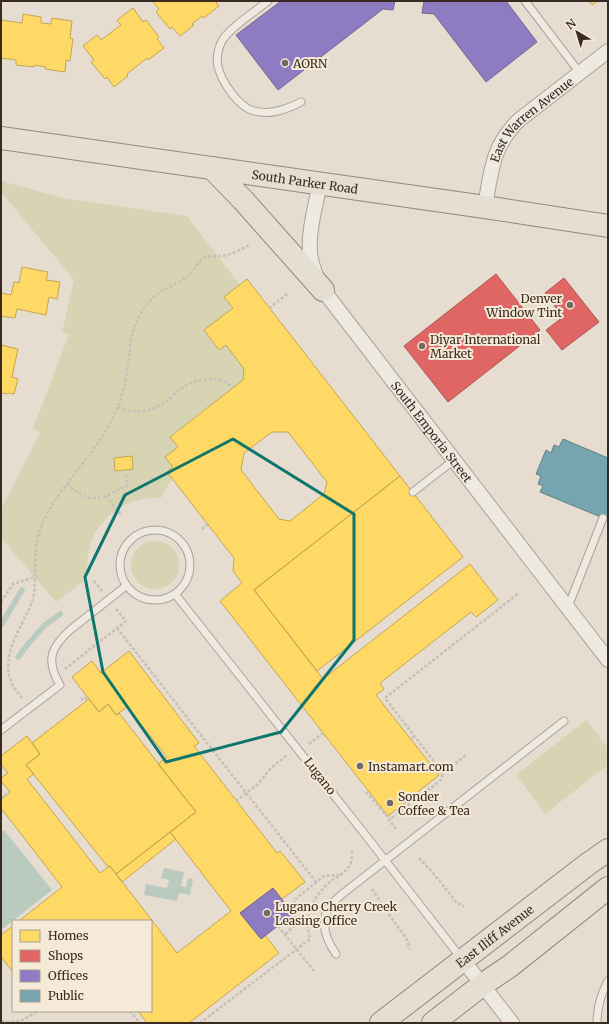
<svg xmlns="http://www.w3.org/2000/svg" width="609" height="1024" viewBox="0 0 609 1024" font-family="Merriweather,serif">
<rect width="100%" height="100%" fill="#e6ddd0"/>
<path fill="#d7d4b3" d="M1,181L63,198L187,216L240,285L224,297L233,308L204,330L219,350L226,345L244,369L243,380L170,436L178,447L165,457L173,467L172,478L161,498C128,496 96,517 89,550C87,559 87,569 87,579L56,602L1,538V509L40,433L33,429L69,334L62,332L74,280L1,192Z
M131 565a24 24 0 1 1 48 0a24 24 0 1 1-48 0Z
M586,720L608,748V765L545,814L516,775Z"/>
<path fill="#bbcabf" d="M4,830L52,890L1,930V833Z
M164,868L184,872L181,886L186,887L188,878L193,879L190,895L179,893L177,901L144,895L146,884L167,888L169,880L161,878Z"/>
<path fill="#ffd966" stroke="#c4a551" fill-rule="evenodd" d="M152,1H218L216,3L219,6L204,18L202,16L192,24L194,25L180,36L172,27L170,29L156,12L159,9Z
M589,1H597L592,5Z
M133,8L143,22L146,20L159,37L157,39L164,48L148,60L147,58L127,74L128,76L114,87L107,77L105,79L91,62L94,60L83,46L97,35L101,40L121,25L117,20Z
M23,14L41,17V23L51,24L52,18L72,21L70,38L73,39L70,61L66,60L65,72L45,69L46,67L34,65V67L16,65V60L1,58V20L22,23Z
M22,267L48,272L46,280L60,282L57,299L49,297L46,315L17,309L15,318L1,316V293L11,295L14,282L19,283Z
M247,279L400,476L254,590L323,679L470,564L498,600L476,617L471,612L380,683L384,689L376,695L439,775L388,816L220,601L242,583L233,571L234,558L167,472L173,467L165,457L178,447L170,437L243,380L244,369L226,345L219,350L204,330L233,308L224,297ZM272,432H288L327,482L324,494L290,521L279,519L241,470L244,453Z
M1,345L18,349L12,377L18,379L14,394L8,393L7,394L1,393Z
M132,456L133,469L115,471L114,458Z
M400,476L463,557L317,671L254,590Z
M129,651L199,743L194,746L277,853L280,851L305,882L282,899L273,888L240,913L261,939L265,935L279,953L189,1023H147L138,1011H151V921H19L62,887L1,808V799L10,792L1,781V778L8,773L1,764V756L27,736L40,754L26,765L34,774L27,779L100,873L110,866L177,953L231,911L170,832L196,812L158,764L167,757L127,707L116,715L108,704L99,712L72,677L92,661L101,673Z
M89,699L99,712L108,704L116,715L119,713L196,812L116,874L110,866L108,867L26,765L40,754L32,743Z
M170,832L176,839L122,882L116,874Z
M13,926V972L1,957V935Z"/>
<path fill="#e06666" stroke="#ae5451" d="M496,274L540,330L448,402L404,346Z
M564,278L599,322L562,350L546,330L563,317L545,293Z"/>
<path fill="#8e7cc3" stroke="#756492" d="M281,1H395L393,10L383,9L278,90L236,35Z
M424,1H506L537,42L486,82L434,14L422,13Z
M273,888L293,914L261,939L240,913Z"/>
<path fill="#76a5af" stroke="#648084" d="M563,439L608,458V520L540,492L543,486L538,484L541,476L536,474L546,450L551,453L554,445L559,447Z"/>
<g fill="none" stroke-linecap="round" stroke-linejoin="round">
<path stroke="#bbcabf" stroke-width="5.5" d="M1,625L22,590
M18,657L28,644L45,625L60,614"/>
<defs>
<path id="service" d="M268,1C257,10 228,29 222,41C218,48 216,59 218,67C222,82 238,107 254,111C271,115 285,110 301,102
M525,1L580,73
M413,492L454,460
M120 565a35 35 0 1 1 70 0a35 35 0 1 1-70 0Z
M175,594L367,837L461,958
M568,607L603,518
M1,730L60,685C46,661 50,648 70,630L126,586
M336,954C327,941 320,924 328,909C331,903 337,899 341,895L564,721
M597,1023C597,1008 601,994 608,981"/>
<g id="minor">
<path id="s1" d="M320,183C316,204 308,232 310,252C311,266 317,278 323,290L608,660"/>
<path id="s2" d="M485,207C491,172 492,146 519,120L608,51"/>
<path d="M463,960L512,1023"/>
</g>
<g id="primary">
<path id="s3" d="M1,138L485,207L608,226"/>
<path d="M212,168L243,200L323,290"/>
<path id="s4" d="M381,1023L588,864L608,850"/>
<path d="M433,1023L482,985L510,966L608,888"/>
</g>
</defs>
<use href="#service" stroke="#aba298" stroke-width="9"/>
<use href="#minor" stroke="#aba298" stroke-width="16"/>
<use href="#primary" stroke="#91887f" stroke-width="24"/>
<path stroke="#c7c0b8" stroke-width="2.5" stroke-dasharray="3 2" stroke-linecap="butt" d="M269,308L287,294
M118,408C130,411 142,414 154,408C160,406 165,402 170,398C183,386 192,380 211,379C220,379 227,381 233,388
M67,484C78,494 92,503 107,495C114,492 120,488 127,486L126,474
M106,496L122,516
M202,529L208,524
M94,581L102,591
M1,602L13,584L35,577
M117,628L316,882
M65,669L126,621L116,609
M22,698C18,693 13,687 11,681C0,653 24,625 33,599C35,590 35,581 35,572C35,555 36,538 43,522C62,481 100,451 117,409C124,392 127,373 129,356C130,348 130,339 133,332C136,321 141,311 148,303C159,289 175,286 188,276C194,271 198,261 204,258C210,255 220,257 227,255C235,253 242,249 249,245
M81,700L85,697L87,700
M411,739L415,736
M309,744L323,733
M443,773L385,698L519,593
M366,792L387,816L391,819
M1,799L9,792
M236,801L258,784L271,768L287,755
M396,829L389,820L441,780L443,773L466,755
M419,858L433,873L457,903L464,906
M372,889L385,909L406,938L410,949
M278,926L314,971
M285,934L296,924L294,900L324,876L340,875
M130,1011L140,1023
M1,1021C16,1024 25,1020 37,1011
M200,1023L310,939C303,916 314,895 331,881C337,877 347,871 350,865C352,860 352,854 352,849"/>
<use href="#service" stroke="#eee9e1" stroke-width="7"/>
<use href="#minor" stroke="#eee9e1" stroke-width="14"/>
<use href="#primary" stroke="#e4ded3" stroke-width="22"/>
</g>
<path fill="none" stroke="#0f766e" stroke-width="3" stroke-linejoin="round" d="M233,439L354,514V640L281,732L166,762L103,672L85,577L125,495Z"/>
<g fill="#76695e" stroke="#f5ead7" stroke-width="1.5">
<circle cx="285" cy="63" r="4"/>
<circle cx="570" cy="305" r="4"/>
<circle cx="422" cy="346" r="4"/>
<circle cx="360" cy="766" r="4"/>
<circle cx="390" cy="803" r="4"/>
<circle cx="267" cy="913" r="4"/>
</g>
<g text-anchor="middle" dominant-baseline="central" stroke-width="4" stroke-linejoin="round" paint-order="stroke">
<g font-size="12" fill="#3a2b20" stroke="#f5ead7" text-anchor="start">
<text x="293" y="63">AORN</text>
<text x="562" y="298" text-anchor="end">Denver<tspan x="562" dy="14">Window Tint</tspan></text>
<text x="430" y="339">Diyar International<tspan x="430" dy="14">Market</tspan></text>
<text x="368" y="766">Instamart.com</text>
<text x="398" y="796">Sonder<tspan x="398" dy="14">Coffee &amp; Tea</tspan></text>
<text x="275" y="906">Lugano Cherry Creek<tspan x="275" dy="14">Leasing Office</tspan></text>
</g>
<g font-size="12" fill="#3a2b20" stroke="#f5ead7">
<text stroke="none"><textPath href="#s2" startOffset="104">East Warren Avenue</textPath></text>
<text stroke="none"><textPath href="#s3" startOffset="307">South Parker Road</textPath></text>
<text stroke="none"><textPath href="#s1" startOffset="289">South Emporia Street</textPath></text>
<text transform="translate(320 776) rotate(52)">Lugano</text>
<text stroke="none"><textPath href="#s4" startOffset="143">East Iliff Avenue</textPath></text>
</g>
</g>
<rect width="609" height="1024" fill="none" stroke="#3a2b20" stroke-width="4"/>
<rect x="12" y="920" width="140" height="92" fill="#f5ead7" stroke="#aa9e8e"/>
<rect x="20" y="930" width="20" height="12" fill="#ffd966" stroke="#aa9e8e"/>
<text x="48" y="940" font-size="12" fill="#3a2b20">Homes</text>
<rect x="20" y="950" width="20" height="12" fill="#e06666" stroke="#aa9e8e"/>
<text x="48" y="960" font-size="12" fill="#3a2b20">Shops</text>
<rect x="20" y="970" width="20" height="12" fill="#8e7cc3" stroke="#aa9e8e"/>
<text x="48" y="980" font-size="12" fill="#3a2b20">Offices</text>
<rect x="20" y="990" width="20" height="12" fill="#76a5af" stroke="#aa9e8e"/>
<text x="48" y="1000" font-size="12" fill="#3a2b20">Public</text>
<g transform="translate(577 32) rotate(322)" stroke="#f5ead7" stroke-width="3" paint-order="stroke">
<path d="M0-3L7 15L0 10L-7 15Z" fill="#3a2b20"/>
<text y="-6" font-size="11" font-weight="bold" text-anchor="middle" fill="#3a2b20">N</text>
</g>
</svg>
